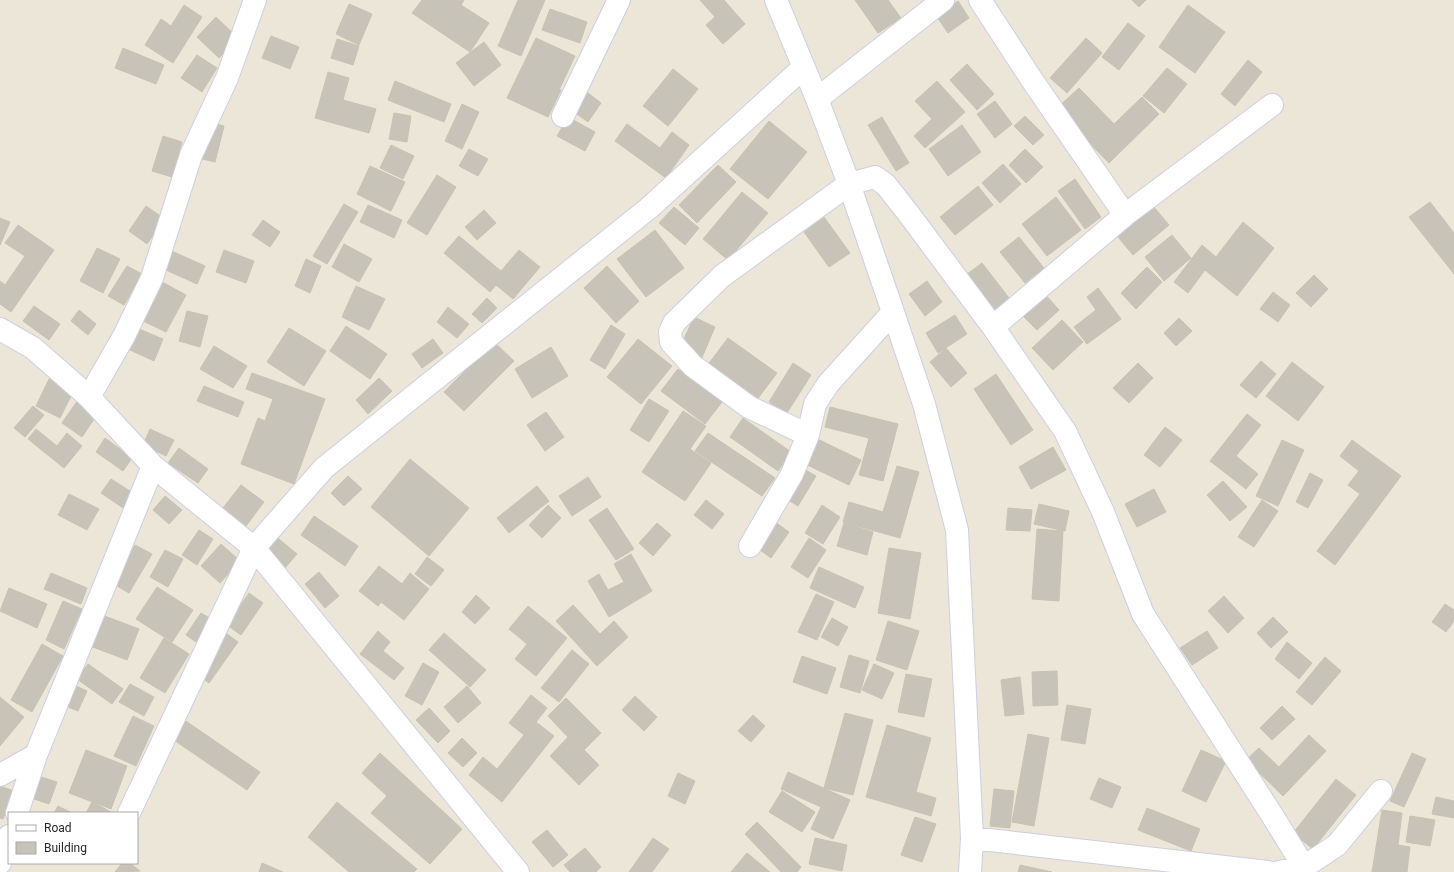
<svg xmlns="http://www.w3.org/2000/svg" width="1454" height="872" viewBox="0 0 1454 872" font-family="Roboto,sans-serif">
<rect width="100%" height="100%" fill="#ece6d8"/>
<path fill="#c7c3b8" stroke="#c7c3b2" d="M422,0H464L461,5L489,23L470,52L412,13Z
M518,0H545L521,56L498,46Z
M700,0H724L745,24L723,44L706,25L715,17Z
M855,0H888L901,18L878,33Z
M1132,0H1146L1139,7Z
M958,1L969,18L948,33L937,17Z
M349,4L372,14L359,45L336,34Z
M184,5L202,17L173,63L145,45L161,19L171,26Z
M1188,5L1225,32L1195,73L1159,47Z
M550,9L587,22L580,43L542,30Z
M216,17L238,38L219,58L197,37Z
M1128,23L1145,36L1119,70L1102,57Z
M271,36L299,47L290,69L262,58Z
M536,38L575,56L559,90H561L548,117L507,98Z
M1086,38L1102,53L1067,93L1050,78Z
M337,39L359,46L353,65L331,58Z
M484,42L501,65L474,86L456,63Z
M123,48L164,65L156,84L115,68Z
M197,55L217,68L202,92L181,78Z
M1248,60L1262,72L1235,106L1221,94Z
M967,64L994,94L977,110L950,80Z
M1167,68L1187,84L1164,113L1143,96Z
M673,69L698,89L668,126L643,106Z
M328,72L349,78L343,100L376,109L369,133L315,118Z
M395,81L451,104L444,122L388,100Z
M937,81L965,112L925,148L914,136L932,119L915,101Z
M1079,88L1114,124L1142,97L1159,114L1109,163L1056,109Z
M588,93L601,103L588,122L574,112Z
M995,101L1012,124L995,138L977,114Z
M462,104L479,112L462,149L445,141Z
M394,113L411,116L407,142L389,139Z
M1025,116L1044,135L1033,145L1014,126Z
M568,117L595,132L585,151L557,136Z
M882,117L909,163L896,171L868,125Z
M203,121L224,126L215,162L194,157Z
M769,121L807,152L768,199L730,169Z
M627,124L660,148L672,132L689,145L666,178L615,141Z
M962,125L981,152L948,176L929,149Z
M163,136L182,142L172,177L152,171Z
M391,145L414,156L403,179L380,168Z
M469,149L488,159L478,176L459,166Z
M1025,149L1043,167L1026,183L1009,165Z
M1003,164L1021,184L1000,203L982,183Z
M718,165L736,182L697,223L679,205Z
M370,166L405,182L391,211L357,194Z
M437,175L456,187L427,235L407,223Z
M1075,179L1101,217L1085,229L1058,191Z
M978,186L993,205L955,235L940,217Z
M742,192L768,213L728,260L703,239Z
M1056,197L1081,230L1047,256L1022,224Z
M1430,202L1454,233V274L1409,217Z
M344,204L358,212L327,264L313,256Z
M368,205L402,220L394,238L360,222Z
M146,206L165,219L147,244L129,231Z
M1153,206L1169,225L1133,255L1118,237Z
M674,207L699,228L685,245L659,223Z
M484,210L496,223L477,240L465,227Z
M824,217L850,253L829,267L804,232Z
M0,218L10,222L0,245Z
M263,220L280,232L270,247L252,235Z
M1243,222L1274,248L1237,296L1205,270L1188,293L1174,282L1202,245L1216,257Z
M18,225L54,250L11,312L0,304V281L5,285L25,256L5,243Z
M655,230L684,268L646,297L617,259Z
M1172,235L1191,258L1164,281L1145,257Z
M459,236L501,271L519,250L540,267L513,299L496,285L490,292L444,253Z
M1019,237L1044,268L1025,283L1000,252Z
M344,244L372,259L359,282L332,267Z
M97,248L120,259L103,293L80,281Z
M165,248L205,266L197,284L157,266Z
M224,250L254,261L246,283L216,272Z
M306,259L321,266L310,293L295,286Z
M982,263L1009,298L989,314L962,278Z
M127,266L142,274L124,305L108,296Z
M607,266L639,301L616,323L584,288Z
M1147,267L1162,282L1136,309L1121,293Z
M1314,275L1328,289L1311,307L1296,293Z
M927,281L942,302L925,316L909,294Z
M162,282L186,295L166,332L141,320Z
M356,286L385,299L369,330L342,317Z
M1098,288L1121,319L1087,344L1074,327L1096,310L1087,297Z
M1273,292L1290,305L1278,322L1260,309Z
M1044,293L1059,310L1037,330L1021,314Z
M487,298L497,308L482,323L472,314Z
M34,306L60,324L49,340L23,321Z
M448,307L469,324L457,338L437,322Z
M79,310L96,324L88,335L71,321Z
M187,311L208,316L200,347L179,341Z
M955,315L967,334L938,353L926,333Z
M694,317L715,327L700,362L678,352Z
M1179,318L1192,331L1176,346L1164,333Z
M1062,320L1083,342L1053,370L1032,348Z
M611,325L625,334L605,369L590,360Z
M346,326L387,354L370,379L330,351Z
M289,328L326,351L304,386L267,362Z
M139,329L163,339L154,361L130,350Z
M728,338L777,373L756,401L707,366Z
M433,339L443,353L422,368L412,354Z
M638,339L672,366L641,404L607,377Z
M494,342L514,361L464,411L444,392Z
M214,346L247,366L233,388L200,369Z
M551,347L568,376L532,398L515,369Z
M946,348L967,373L951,387L930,362Z
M1261,361L1276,374L1256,398L1240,385Z
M1292,362L1324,387L1298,421L1266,396Z
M793,363L811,375L787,413L769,402Z
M1138,363L1153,378L1129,403L1113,388Z
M678,369L722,402L705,424L661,391Z
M252,373L325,399L294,484L241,464L258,418L265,421L273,399L246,389Z
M996,374L1033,430L1011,445L974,389Z
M379,378L392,391L368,414L356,400Z
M49,379L73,392L60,418L36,406Z
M204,386L244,402L238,417L197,401Z
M649,399L669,411L649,442L630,430Z
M78,400L98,413L82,437L62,423Z
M33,406L44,415L25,437L14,428Z
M830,407L898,424L883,481L859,475L869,438L825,427Z
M683,411L706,426L690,449L711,463L685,501L642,472Z
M546,412L564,437L545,451L527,425Z
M1247,414L1261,425L1236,456L1258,474L1246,489L1210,461Z
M743,418L791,452L778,471L730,437Z
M1165,427L1182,440L1160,467L1144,455Z
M36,429L57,446L67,433L82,446L64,468L28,439Z
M150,429L174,440L166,456L143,445Z
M708,433L775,478L762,496L695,451Z
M811,436L861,460L849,485L799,461Z
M105,438L132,458L123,471L96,452Z
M1282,440L1304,450L1278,506L1256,496Z
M1352,440L1401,476L1335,565L1317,551L1360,494L1348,485L1359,471L1340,456Z
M1053,447L1066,470L1031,489L1019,467Z
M179,448L208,469L198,483L168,463Z
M410,459L469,508L429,556L371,507Z
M897,466L919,472L900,538L843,522L849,502L883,512Z
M800,467L816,476L798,506L782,496Z
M1310,473L1323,480L1308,508L1296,502Z
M348,476L362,489L344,506L331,493Z
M588,477L601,497L572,516L559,496Z
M111,479L133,493L123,508L101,493Z
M1223,481L1247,507L1230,521L1207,495Z
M241,485L264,502L246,526L223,508Z
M537,486L549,501L509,533L497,518Z
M1154,489L1166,512L1137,527L1125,504Z
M69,494L99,509L87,530L58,515Z
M165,496L182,510L169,524L153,510Z
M706,500L724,514L712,529L694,515Z
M1262,500L1278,511L1254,547L1238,537Z
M1039,504L1069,511L1065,531L1034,524Z
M548,505L561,518L542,538L529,525Z
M822,505L840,517L823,544L805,533Z
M607,508L634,549L616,560L589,520Z
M1008,508L1032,510L1030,531L1006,530Z
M314,516L358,546L345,566L301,535Z
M775,522L789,532L771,558L756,547Z
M657,523L671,535L653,556L639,543Z
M844,523L873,532L867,555L837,546Z
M1037,529L1063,531L1059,601L1032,599Z
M199,530L213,539L197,565L182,555Z
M274,535L297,554L284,569L261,550Z
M809,538L826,550L808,578L791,567Z
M221,544L240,561L220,583L201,566Z
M135,545L152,554L129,593L112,583Z
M889,548L921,553L910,619L878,613Z
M165,550L183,559L168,587L150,577Z
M631,554L652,591L609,617L588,581L599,574L608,590L624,582L614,564Z
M427,557L444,570L431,586L415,574Z
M379,566L402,584L410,573L429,589L404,620L381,602L378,606L359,591Z
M819,567L864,587L855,608L810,588Z
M319,572L339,596L325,608L305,584Z
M51,573L87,588L81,604L44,589Z
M157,587L193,610L172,642L136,619Z
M9,588L47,604L37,628L0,611Z
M249,593L263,603L241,635L227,625Z
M816,594L834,602L817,640L798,632Z
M476,595L490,608L475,624L462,612Z
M1224,596L1244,618L1228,633L1208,611Z
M63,601L82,609L64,649L46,640Z
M1445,604L1454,610V621L1446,632L1432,622Z
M573,605L600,634L614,621L628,637L597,666L556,621Z
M528,606L567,638L536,676L515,659L527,644L509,629Z
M201,613L211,619L196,642L186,635Z
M102,615L139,629L127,660L90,646Z
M1273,617L1288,632L1271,648L1257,633Z
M832,618L848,627L838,646L821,637Z
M888,621L919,631L907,670L876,660Z
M219,628L238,642L209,683L189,669Z
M378,631L390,642L383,651L404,668L394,680L360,654Z
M1207,631L1218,648L1192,665L1180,648Z
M444,633L486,670L470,687L429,650Z
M164,638L189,654L165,693L140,678Z
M1287,642L1312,663L1299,679L1275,659Z
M42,644L63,656L32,712L11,700Z
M572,650L589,664L559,702L541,688Z
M849,655L869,661L860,693L840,687Z
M802,656L836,668L827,694L793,682Z
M1325,657L1341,671L1312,705L1296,692Z
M423,663L439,672L422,705L405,696Z
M88,664L123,689L112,704L77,679Z
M874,664L894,673L882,699L862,690Z
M1057,671L1058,705L1033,706L1032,672Z
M906,674L932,679L924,717L898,712Z
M1020,677L1024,714L1005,716L1001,680Z
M130,684L154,697L144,716L119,702Z
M74,685L87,691L78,711L65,706Z
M467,686L481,703L458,723L444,707Z
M531,695L547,708L536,722L554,736L502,802L469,775L483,757L497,769L524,735L509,723Z
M635,696L657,717L644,731L622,710Z
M0,697L24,717L0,746Z
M566,698L601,733L584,750L599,765L579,785L550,756L568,737L548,716Z
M1067,705L1091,709L1085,744L1061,740Z
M1282,706L1295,719L1272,740L1260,728Z
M429,708L450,731L438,743L416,720Z
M845,713L873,720L853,795L824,788Z
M753,715L765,726L751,742L738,731Z
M133,716L154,726L136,766L114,756Z
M180,717L260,772L247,790L168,736Z
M887,725L931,738L916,792L936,798L931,816L866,797Z
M1028,734L1049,738L1034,826L1012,822Z
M1309,735L1326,751L1283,796L1246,760L1259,748L1279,767Z
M462,738L477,753L463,767L448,753Z
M86,750L127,766L111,809L69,793Z
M1201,750L1226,761L1206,802L1182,791Z
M380,753L462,829L430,864L371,813L387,796L362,773Z
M1412,753L1426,759L1404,807L1390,801Z
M788,772L850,800L833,839L811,829L821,807L781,789Z
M678,773L695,781L685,804L668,796Z
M41,777L57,782L49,804L34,799Z
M1099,778L1121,787L1112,808L1090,799Z
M1336,779L1356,795L1313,849L1293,833Z
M0,786L14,791L3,819L0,818Z
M994,789L1014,791L1010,828L990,826Z
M782,791L815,812L802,832L769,812Z
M1436,797L1454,801V818L1432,814Z
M92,802L111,812V813H86Z
M337,802L417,869L414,872H349L308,837Z
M58,806L72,813H54Z
M1147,808L1200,829L1191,851L1138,830Z
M1382,810L1402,813L1398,845L1410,847L1407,872H1372Z
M1410,816L1435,820L1430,846L1406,842Z
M915,817L936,824L922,862L901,855Z
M757,822L801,867L797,872H781L745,834Z
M547,830L568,855L553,867L532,842Z
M653,838L669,849L652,872H629Z
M815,838L847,845L842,871L809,864Z
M585,848L601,867L596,872H570L564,865Z
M747,853L770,872H731Z
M122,863H130L140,871L115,872Z
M262,863L283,872H259Z
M1020,865L1052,872H1018Z"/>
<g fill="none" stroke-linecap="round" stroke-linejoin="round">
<defs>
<path id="minor" d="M776,0L817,99L849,184L893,312L924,404L957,530L972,838L970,872
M980,0L1032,80L1125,215
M817,99L943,0
M563,116L619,0
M993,327L1125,215L1272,105
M0,329L33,348L89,397L153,466L254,548L518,872
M89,397L124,336L152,278L191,155L227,78L255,0
M808,435L749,407L693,366L671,342L670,332L674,323L722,276L849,184L875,177L886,185L908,213L993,327L1065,431L1103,512L1143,614L1272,815L1304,867
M750,546L792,474L808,435L815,404L828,384L893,312
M0,775L36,755
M17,813L36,755L153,466
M129,813L254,548L324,468L649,208L804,67
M972,838L1268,872
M0,863L9,836
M1279,872L1304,867L1337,845L1381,791"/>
</defs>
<use href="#minor" stroke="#cdcee2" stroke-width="24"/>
<use href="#minor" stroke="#fff" stroke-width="22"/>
</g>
<rect x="8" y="812" width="130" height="52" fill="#ffffff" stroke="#a9a9a9"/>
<rect x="16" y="825" width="20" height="6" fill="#ffffff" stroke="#a9a9a9"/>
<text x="44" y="832" font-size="12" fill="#282828">Road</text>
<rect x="16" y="842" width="20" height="12" fill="#c7c3b8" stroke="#a9a9a9"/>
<text x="44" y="852" font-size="12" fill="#282828">Building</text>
</svg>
